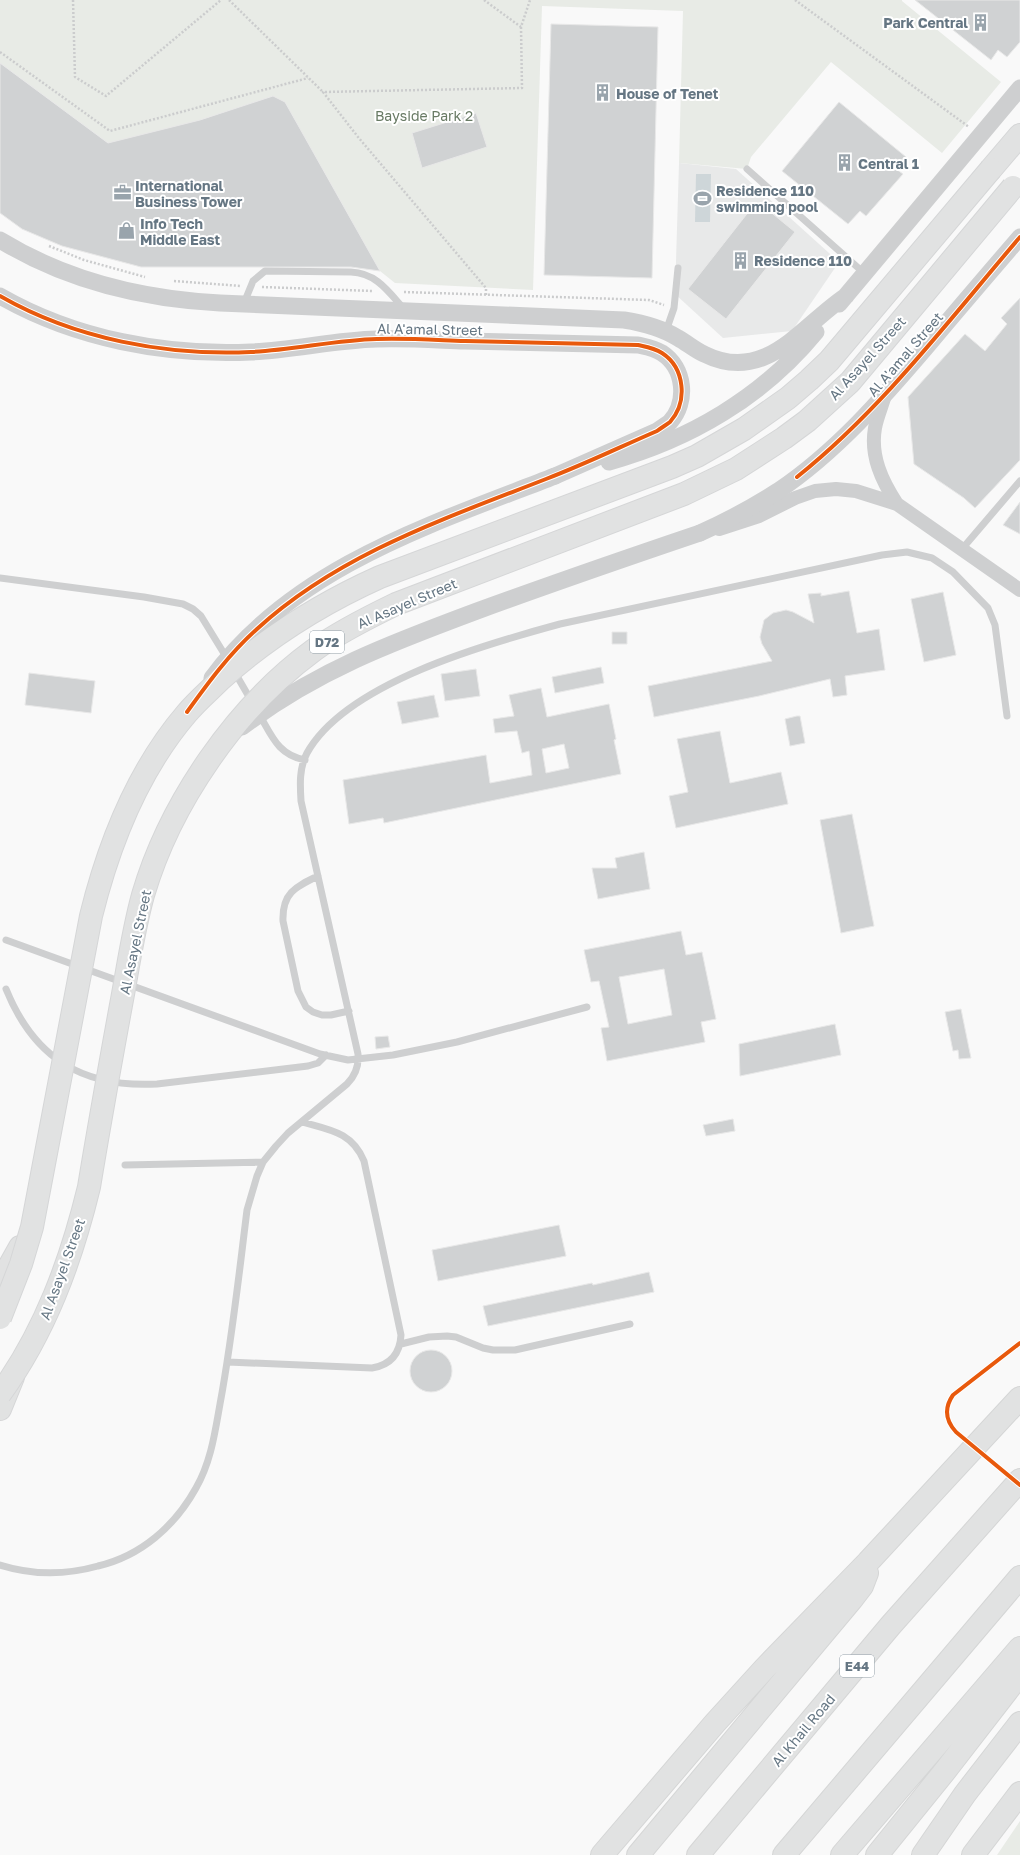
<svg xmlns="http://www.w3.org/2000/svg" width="1020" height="1855" viewBox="0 0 1020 1855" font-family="'Golos Text',sans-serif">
<rect width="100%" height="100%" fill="#f9f9f9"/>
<path fill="#e8e9e9" d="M679,163L736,169L839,262L792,331L723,338L675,294Z"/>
<path fill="#e8ebe6" d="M0,0H902V1L1001,82L942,153L831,62L751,157L747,169L679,163L683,11L542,6L533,290L395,283L380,271L285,102L273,96L200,120L108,143L0,63Z
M1020,1821V1855H997Z"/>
<path fill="#ced6d9" d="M696,174H711L710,222H695Z"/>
<path fill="#d0d2d3" stroke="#e8e8e8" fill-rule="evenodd" d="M915,0H1020V42L1007,57L998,50L991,60Z
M551,24L658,27L652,278L544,275Z
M0,63L108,143L200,120L273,96L285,102L380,271L351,267H141L62,246L22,229L0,213Z
M839,102L906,157L896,169L903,174L866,216L860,211L848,224L782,171Z
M476,113L487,147L422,168L412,133Z
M757,201L795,232L726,319L688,289Z
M1020,298V460L975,508L964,498L914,464L908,397L965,334L985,351L1007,324L1001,318Z
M1020,502V534L1003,525Z
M849,591L857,633L879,629L885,670L845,676L847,695L833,697L830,679L759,696L654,717L648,686L772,661L762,644L760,637L764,620L773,613L786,610L793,612L814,623L808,594L821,593V596Z
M943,592L956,655L924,662L911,599Z
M612,632H627V644H612Z
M601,667L604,683L555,693L552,677Z
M476,669L480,696L445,701L441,674Z
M29,673L95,681L91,713L25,705Z
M541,688L547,717L609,704L616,739L614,740L621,774L384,823L383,818L349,824L343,780L486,755L490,783L532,775L529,751L522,753L517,731L495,733L493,719L514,716L509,695ZM564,744L569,768L546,773L542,749Z
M434,695L439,717L402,724L397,702Z
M797,716H800L805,743L790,746L785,719Z
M720,731L730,783L781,772L788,804L676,828L669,796L688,792L677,739Z
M852,814L874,926L841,933L820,820Z
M644,852L650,889L598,899L592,868H617L615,858Z
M681,931L686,955L702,952L716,1019L701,1022L705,1042L607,1061L601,1028L609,1027L599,981L591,982L584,950ZM664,969L672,1015L628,1024L619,977Z
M961,1009L971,1058L959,1059L958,1050L953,1051L945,1012Z
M835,1024L841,1055L740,1076L739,1044Z
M388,1036L390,1047L376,1049L375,1037Z
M733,1119L735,1131L706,1136L703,1125Z
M559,1225L566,1256L438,1281L432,1250Z
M649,1272L654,1292L488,1326L483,1306L592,1283L593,1285Z
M410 1371a21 21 0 1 1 42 0a21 21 0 1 1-42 0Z"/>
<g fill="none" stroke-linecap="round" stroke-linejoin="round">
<defs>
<path id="primary" d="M991,169L1020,135
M0,1283L20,1247
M0,1409L13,1377"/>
<path id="motorway" d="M602,1855L715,1723L765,1668L868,1562L1020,1398
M638,1855L852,1599L862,1586L867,1573
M698,1855L891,1625L1020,1480
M784,1855L1020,1577
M842,1855L1020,1648
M877,1855L945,1771L1020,1674
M923,1855L965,1794L1020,1723
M973,1855L1020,1793"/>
</defs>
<use href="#primary" stroke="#d5d6d7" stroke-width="24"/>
<use href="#motorway" stroke="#d5d6d6" stroke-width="24"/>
<path stroke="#cbcccd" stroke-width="2.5" stroke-dasharray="2 2" stroke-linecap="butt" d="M73,0L75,77L106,96L221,0
M229,0L323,92
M484,0L521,27L530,0
M795,0L969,127
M0,52L110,131L308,78
M49,246L84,260L145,277
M174,281L241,286
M262,287L373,291
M404,292L649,300L664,305
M486,295V288L358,137L323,92L522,88L521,27"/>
<path stroke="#cecfd0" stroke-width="7" d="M747,169L864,273
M244,303L253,281L265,271L351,272C376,273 388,291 404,309
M666,331L674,308L678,268
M962,549L1020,481
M0,578L144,597L183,604L193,609L201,616L228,660
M234,671L252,702
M259,714C272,736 278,755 305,760
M318,876C295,887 282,893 283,921L298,991L306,1007L313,1012L322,1015H331L349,1011
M6,940L320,1054L348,1060L393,1055L457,1042L587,1007
M6,989C34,1058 82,1088 157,1084L308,1066L318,1063L326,1055
M125,1165L263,1162
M401,1344L429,1337L447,1336L456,1337L483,1348L493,1350H515L630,1324
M228,1362L372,1368C391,1365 400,1353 401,1335L364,1161C352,1132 330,1130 302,1122
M0,1565C32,1575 66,1575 98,1566C141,1556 175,1526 196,1488C211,1462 215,1432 220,1404C232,1340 239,1274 247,1210L257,1176L263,1162L276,1146L288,1133L347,1084C356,1075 359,1066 358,1054L301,801C300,785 299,768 307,753C346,683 486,644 560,624L882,555L907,552L932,558L953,572L988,608L995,625L1007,716"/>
<path stroke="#cecfd0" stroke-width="14" d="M885,395C882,406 877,417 875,428C870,456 882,481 897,504
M719,529L759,516L795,498L815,491L836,489L856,491L897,504L1020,590"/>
<path stroke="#cecfd0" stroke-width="17" d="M0,240C67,281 143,299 220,303L624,320C643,323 662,328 678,338C687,343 695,350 704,354C766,385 802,325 846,296
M0,296C75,339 166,356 251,352C294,350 335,340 377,339C407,338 436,340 465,341C523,342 580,344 638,345C647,347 654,348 662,353C685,368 688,402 670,422C666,425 661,428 657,431L555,476
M839,304L1020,88
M609,462C689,440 763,397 816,332
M700,533C727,521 753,507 778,491C836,452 882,399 928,345C958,309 989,273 1020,237"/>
<use href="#primary" stroke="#e1e2e2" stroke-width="22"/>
<use href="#motorway" stroke="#e1e2e2" stroke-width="22"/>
<defs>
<path id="primary-bridge" d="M0,1318L21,1264L32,1227L91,916C109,843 138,770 187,713C197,701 210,690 221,679C269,636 322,603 380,577L672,467L697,456L744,429L788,398L809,380L829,361L991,169
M0,1394C45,1332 71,1261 89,1187C99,1126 110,1065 121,1005C128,968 133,931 143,895C170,803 236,707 314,650C339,632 367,618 396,604L684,494L736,469L784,438L807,421L850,382L1013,187"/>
</defs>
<use href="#primary-bridge" stroke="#d5d6d7" stroke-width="24" stroke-linecap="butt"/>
<path stroke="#cecfd0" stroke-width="17" d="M212,678C294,567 432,524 555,476
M242,727C316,671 391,643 477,611C551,584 626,558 700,533"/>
<use href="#primary-bridge" stroke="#e1e2e2" stroke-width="22"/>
<defs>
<path id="cycleway" d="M0,296C75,339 166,356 251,352C294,350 335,340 377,339C407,338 436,340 465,341C523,342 580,344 638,345C647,347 654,348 662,353C685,368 688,402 670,422C666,425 661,428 657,431C620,447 583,465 546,479C444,519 339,554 257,629C229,654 208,683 187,712
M797,477C883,408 949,320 1020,237
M1020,1343L953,1395C944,1408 945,1420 956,1432L1020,1485"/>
</defs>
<use href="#cycleway" stroke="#fff" stroke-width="6"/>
<use href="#cycleway" stroke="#e8590c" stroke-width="4"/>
</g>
<defs>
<symbol id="building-bare" viewBox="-9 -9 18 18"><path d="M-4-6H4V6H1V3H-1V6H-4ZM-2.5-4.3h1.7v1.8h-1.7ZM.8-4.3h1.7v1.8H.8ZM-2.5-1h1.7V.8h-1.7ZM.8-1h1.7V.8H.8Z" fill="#99a4ac" stroke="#fff" stroke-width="2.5" paint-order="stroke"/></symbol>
<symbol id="office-bare" viewBox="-9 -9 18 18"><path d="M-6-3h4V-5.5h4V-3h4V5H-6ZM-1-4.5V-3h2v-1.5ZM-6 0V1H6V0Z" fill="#99a4ac" stroke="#fff" stroke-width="2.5" paint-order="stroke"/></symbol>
<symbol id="stadium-bare" viewBox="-9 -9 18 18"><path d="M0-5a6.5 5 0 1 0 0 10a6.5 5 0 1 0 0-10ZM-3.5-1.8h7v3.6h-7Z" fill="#99a4ac" stroke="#fff" stroke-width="2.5" paint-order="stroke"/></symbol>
<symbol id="shop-bare" viewBox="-9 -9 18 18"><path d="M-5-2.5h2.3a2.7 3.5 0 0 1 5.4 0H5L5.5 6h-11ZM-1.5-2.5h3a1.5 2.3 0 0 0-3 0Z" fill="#99a4ac" stroke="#fff" stroke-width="2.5" paint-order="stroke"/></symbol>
</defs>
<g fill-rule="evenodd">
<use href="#building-bare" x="968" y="10" width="25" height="25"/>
<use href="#building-bare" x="590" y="80" width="25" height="25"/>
<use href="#building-bare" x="832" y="150" width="25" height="25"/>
<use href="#office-bare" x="110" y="180" width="25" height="25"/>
<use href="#stadium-bare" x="690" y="186" width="25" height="25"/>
<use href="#shop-bare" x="114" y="218" width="25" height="25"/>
<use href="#building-bare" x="728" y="248" width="25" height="25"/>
</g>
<g text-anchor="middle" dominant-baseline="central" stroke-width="4" stroke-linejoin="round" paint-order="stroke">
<g fill="#fff" stroke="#939fa8" stroke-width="1">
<rect x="310" y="631" width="34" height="22" rx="3"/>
<rect x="840" y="1655" width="34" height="22" rx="3"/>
</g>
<g font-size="13" font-weight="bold" fill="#657683">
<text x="327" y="642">D72</text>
<text x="857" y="1666">E44</text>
</g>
<g font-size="14" font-weight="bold" fill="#657683" stroke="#fff" text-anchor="start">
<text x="968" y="22" text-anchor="end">Park Central</text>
<text x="616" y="93">House of Tenet</text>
<text x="858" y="163">Central 1</text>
<text x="135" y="185">International<tspan x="135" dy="16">Business Tower</tspan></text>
<text x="716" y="190">Residence 110<tspan x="716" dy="16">swimming pool</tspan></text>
<text x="140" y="223">Info Tech<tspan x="140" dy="16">Middle East</tspan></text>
<text x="754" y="260">Residence 110</text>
</g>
<g font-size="14" fill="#687a64" stroke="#fff">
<text x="424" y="115">Bayside Park 2</text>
</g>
<g font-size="14" fill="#657683" stroke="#fff">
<text transform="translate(430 329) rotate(1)">Al A'amal Street</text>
<text transform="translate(905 354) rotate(-49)">Al A'amal Street</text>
<text transform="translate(867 358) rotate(-48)">Al Asayel Street</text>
<text transform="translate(407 603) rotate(-23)">Al Asayel Street</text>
<text transform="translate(135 942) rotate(-78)">Al Asayel Street</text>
<text transform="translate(62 1269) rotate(-70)">Al Asayel Street</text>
<text transform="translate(803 1730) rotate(-50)">Al Khail Road</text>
</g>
</g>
</svg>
